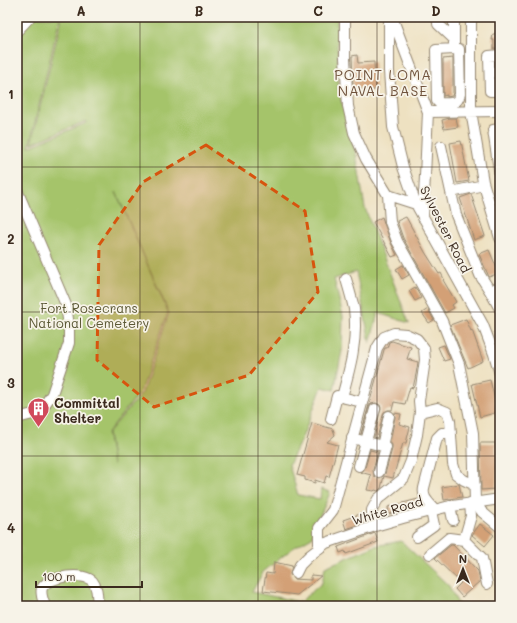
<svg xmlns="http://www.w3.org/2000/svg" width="517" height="623" viewBox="0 0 517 623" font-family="Mali,sans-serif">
<rect width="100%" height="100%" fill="#f7f3e8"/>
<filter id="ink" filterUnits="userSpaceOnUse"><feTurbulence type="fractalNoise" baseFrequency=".025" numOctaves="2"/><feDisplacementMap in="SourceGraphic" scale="8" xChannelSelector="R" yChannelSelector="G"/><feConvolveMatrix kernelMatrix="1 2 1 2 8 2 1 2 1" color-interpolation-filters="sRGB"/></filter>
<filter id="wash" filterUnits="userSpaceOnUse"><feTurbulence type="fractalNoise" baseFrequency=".012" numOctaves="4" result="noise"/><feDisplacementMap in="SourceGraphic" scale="16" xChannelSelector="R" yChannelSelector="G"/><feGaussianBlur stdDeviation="0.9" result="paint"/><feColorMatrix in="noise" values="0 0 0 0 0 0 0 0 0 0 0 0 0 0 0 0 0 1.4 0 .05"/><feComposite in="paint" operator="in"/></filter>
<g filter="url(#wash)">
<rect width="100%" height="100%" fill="#eee1c1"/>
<path fill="#a5c46b" stroke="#707744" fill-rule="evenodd" d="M17,17H60L29,147L86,123V121L31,144L62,17H337L338,88L356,154L365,208L409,323L378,313L370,343L356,272L334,279L343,316L342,351L334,390L322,387L304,433L289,465L298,495L320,499L321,489L330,492C325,507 316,521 312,537L293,548L263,572L252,592L300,602L322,583L325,567L375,546L401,541L449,586L459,606H17ZM116,192L169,313L142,393L108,433L113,465L107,433L140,392L168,312Z"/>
<g id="blocks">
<path fill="#d3a076" d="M495,33H500V49H494V40H492L493,34H495Z
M357,55L358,63L374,62L376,90H362L361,88L353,87L352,56Z
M453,58V93L452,96L447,97V95L443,96V59Z
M450,118H456L458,127L444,129L442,120Z
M461,141L469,181L457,183L450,143Z
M471,194L485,236L474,240L460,198Z
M382,217L391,243L397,255L392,257L373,222Z
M406,217L425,252L439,274L441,273L444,279L443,280L456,302L452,305L454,308L445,313L403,238L397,221Z
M489,250L499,273L489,277L479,254Z
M403,265L409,275L402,279L396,269Z
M415,287L421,298L415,301L409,291Z
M428,309L434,320L429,323L422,313Z
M466,319L471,331L472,330L483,361L468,368L450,325Z
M392,341L411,347L407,359L418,362L416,374L413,388L410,387L405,404L394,402L392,410H388L384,412L377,438L374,437L381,408L380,405L376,403L371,404L369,407L361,434L384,350L385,348H387L389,342Z
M444,345L450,359L444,361L438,347Z
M490,380L498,412L480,417L472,384Z
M394,413L401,414L399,424L410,427L406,443H403L393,478L384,476L381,488L378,491L375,490L374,491L367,490L371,475L360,472L363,471L365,468L370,450L378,452L373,470L374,476L380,478L385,474L392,449V445L390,442L395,417Z
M312,423L333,429L335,435L327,442L338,445L329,477L326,476L324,483L315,480V483L305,480V477L297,475Z
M480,443H496V456H498L496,489L481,490Z
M459,484L462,497L444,500L442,487Z
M418,499L419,505L389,514L388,507Z
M363,513L367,522L346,529L343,520Z
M480,524L494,535L485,546L472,535Z
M375,533L378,542L346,554L345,551L340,553L338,547Z
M451,545H453L478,571L480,581L462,597L455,589L461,583L435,558Z
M274,562L292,566L290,574L293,579L311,580V575L321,576L297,595L263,591L266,573L273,574Z"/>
</g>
</g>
<g filter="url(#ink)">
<use href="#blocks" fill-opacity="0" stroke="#948670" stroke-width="1"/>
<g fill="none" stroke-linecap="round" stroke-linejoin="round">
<defs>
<path id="minor" d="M345,17V58L348,106L354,133L366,159L388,195L416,204
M389,17V71L393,127L403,167L416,204L483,325L494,354L500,374
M392,17L428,112L423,218
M438,17V24L454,39
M454,17V49L436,50L437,101L439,103C450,103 457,106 460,94L459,49
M471,17V111L483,182L500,238
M17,31L30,17
M500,55L489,56L490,91H500
M428,112L500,111
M500,129L493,130L500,176
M441,146L456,215L480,275L490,291
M17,190L66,305L69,326V343L52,394L43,407L33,414L17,418
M451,192L484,185
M388,195L390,222L397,241L442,321L459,364L473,433L475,502L482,512L500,527
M500,287L490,291L500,309
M342,397C350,368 358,340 354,309C352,299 349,289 346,279
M331,419L337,396L362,402
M352,438L386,447L379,472
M382,446L389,416
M359,466L375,409
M450,506L453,520
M435,510C429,502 422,498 424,488L437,438L442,433L451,432
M375,526L372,517V510L378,499L404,478L411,461L417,435L420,412L437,408L447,412L450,421L453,464L456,474L464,480L475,485
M417,537L434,525L431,511
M464,540L482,558L487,584
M319,548V528L333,510L377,348L384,337L394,333L406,334L417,339L424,348L425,360L419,401L420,412
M430,554L449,538L464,540L471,516L470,503
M296,573L300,565L309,556L326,543L375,526L403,518L446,507L500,499
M45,606C43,600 40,594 42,588C48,576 85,571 93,582C98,588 97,598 98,606"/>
</defs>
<use href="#minor" stroke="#948670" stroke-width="12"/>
<use href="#minor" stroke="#fff" stroke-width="10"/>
</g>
</g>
<path fill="#d7540e" fill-opacity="0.2" stroke="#d7540e" stroke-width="3" stroke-dasharray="8 5" stroke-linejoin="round" d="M206,145L305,211L318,292L249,375L154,407L97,360L99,245L143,182Z"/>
<path fill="none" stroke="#3b2a1e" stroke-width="1" stroke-opacity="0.55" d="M140,17V606M258,17V606M377,17V606M17,167H500M17,312H500M17,456H500"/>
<defs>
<symbol id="building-pin" viewBox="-11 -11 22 30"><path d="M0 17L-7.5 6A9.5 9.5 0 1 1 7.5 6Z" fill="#d1495b" stroke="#f7f3e8"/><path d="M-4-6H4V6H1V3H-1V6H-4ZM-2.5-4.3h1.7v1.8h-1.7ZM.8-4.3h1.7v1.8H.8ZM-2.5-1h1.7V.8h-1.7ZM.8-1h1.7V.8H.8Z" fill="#fff"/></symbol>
</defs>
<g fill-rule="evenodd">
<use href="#building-pin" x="26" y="396" width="25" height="34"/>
</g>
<g text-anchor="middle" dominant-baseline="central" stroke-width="3.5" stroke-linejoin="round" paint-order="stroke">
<g font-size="13" fill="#3b2a1e" stroke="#f7f3e8">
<text transform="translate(446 229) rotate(63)">Sylvester Road</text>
<text transform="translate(387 510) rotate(-16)">White Road</text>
</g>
<g font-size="13" fill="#5b5835" stroke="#f7f3e8">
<text x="89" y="307">Fort Rosecrans<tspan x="89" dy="15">National Cemetery</tspan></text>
</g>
<g font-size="13" font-weight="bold" fill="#3b2a1e" stroke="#f7f3e8" text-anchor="start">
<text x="54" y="402">Committal<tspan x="54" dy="15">Shelter</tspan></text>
</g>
<g font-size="14" letter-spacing="1" fill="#70533d" stroke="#f7f3e8">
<text x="383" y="74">POINT LOMA<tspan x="383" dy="16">NAVAL BASE</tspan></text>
</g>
</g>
<rect width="517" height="623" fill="none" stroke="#f7f3e8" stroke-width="44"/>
<g transform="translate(463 569)" stroke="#f7f3e8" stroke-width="3" paint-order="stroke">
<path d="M0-3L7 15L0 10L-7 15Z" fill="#3b2a1e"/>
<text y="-6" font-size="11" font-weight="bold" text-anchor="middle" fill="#3b2a1e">N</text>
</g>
<path d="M36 581v6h106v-6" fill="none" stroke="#3b2a1e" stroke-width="2"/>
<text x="42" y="581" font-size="12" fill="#3b2a1e" stroke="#f7f3e8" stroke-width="3" paint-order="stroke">100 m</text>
<rect x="22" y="22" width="473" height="579" fill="none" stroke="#3b2a1e" stroke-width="1.5"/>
<g font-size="13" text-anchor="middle" font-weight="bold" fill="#3b2a1e">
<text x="81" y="16">A</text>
<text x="199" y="16">B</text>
<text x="318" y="16">C</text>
<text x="436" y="16">D</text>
<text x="11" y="99">1</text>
<text x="11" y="244">2</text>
<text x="11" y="388">3</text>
<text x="11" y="533">4</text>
</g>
</svg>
